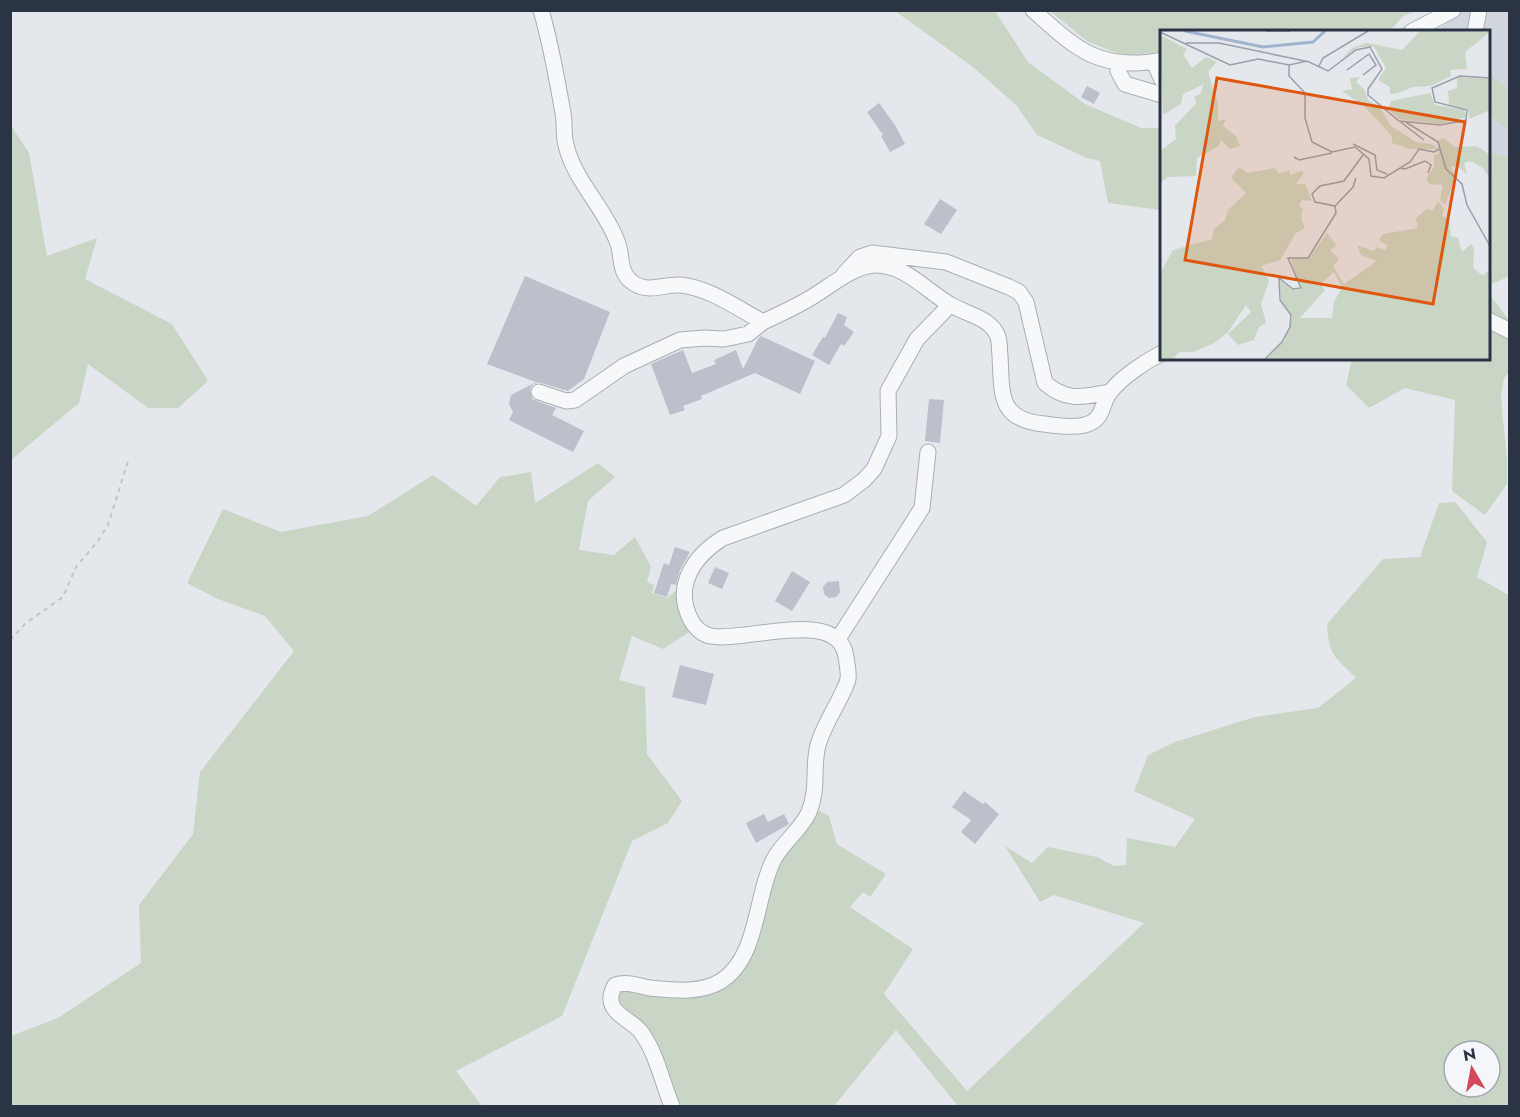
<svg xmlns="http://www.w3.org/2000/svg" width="1520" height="1117" viewBox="0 0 1520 1117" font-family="Jost,sans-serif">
<rect width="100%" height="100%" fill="#e4e7ec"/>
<path fill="#d2d6de" d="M1461,11H1509V158L1493,152L1489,158L1488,32H1436Z"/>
<path fill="#c9d6c5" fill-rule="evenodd" d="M895,11H995L1028,62L1085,104L1141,128H1161V210L1108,203L1100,161L1087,158L1037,135L1016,105L973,67Z
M1050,11H1416L1403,16L1390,31L1162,32L1161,52L1123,56L1087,41Z
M1489,74L1509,89V130L1489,115Z
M10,124L29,153L47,256L97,238L85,279L172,324L208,381L178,408H148L88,364L79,403L11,460Z
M1493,152L1509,158L1510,276L1489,285L1488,158Z
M1489,294L1509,320L1510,371L1504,378L1501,397L1507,461V484L1485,515L1452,491L1455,400L1405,388L1369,408L1346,385L1352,359L1488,358Z
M598,463L615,477L588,501L579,550L614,555L635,537L651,567L647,582L654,585L652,593L667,598L679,588L691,631L663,649L632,636L619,680L645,687L647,754L682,801L668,823L632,841L562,1016L456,1071L482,1106H11V1036L58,1018L141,963L139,905L193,834L200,772L294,651L265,616L218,599L187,583L223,509L281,532L368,516L433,475L476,506L500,477L531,472L535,503Z
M1455,502L1487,542L1477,577L1510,596L1509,1106H958L896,1030L834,1106H677L616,1002L618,989L724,985L778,863L816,809L829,816L837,844L886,874L870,897L863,892L850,907L913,949L884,994L967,1091L1144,923L1054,895L1040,902L1005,846L1032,863L1048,847L1097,857L1114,866L1126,865L1127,838L1175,847L1195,819L1134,791L1148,755L1175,742L1255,717L1318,708L1356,678C1335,656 1329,658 1327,624L1383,559L1420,557L1439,503ZM1454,1051H1490V1087H1454Z"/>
<path fill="#bbc0ca" d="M1087,86L1100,93L1094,104L1081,97Z
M879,103L895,125L905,144L890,152L881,136L883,135L867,112Z
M940,199L957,210L941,234L924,224Z
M525,276L610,312L584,379L568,391L538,382L532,385L530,389L532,399L556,408L552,415L584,431L573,452L509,420L513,412L509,404L511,395L536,382L487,364Z
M838,313L847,317L844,325L854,332L844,346L841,344L829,365L812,355L823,337L825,338Z
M761,336L815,361L800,394L755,373L701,396L702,399L683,406L685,410L670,415L651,364L683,350L692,373L716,364L714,360L736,350L743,369L758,339Z
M929,399L944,400L940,443L925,441Z
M675,547L690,552L680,570L676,585L671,584L667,597L654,593L664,563L669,565Z
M715,567L729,573L722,589L708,583Z
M792,571L810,582L792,611L775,601Z
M839,581L840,592L836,597L829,598L824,594L823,587L827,582Z
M680,665L714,674L706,705L672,697Z
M964,791L983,804L985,802L999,814L975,844L961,832L971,820L952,807Z
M764,814L768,822L784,814L789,824L756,843L746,823Z"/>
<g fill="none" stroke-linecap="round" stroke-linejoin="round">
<defs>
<path id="minor" d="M541,10C551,44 557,79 563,113C565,123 563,135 566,145C574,180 604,207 617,241C623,255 618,272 632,282C648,294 663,284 680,285C710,288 737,308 763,322C778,315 793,308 807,300C827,289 853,265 876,265C906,265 926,291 951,305C966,314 992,318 998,337C1000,343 999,350 1000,355C1002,394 998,420 1044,424C1057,426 1072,428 1085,425C1106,419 1100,403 1111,391C1122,377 1146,361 1162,353
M1033,10C1076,49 1100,72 1162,60
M1411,32L1453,10
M1475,32L1479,10
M1154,62L1162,80
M1118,63V71L1125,84L1162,95
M844,274L860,257L872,253L946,262L1009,287L1019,292L1026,302L1045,383C1067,402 1083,397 1109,392
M1488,320L1510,331
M539,392L566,401L575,400L624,366L680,340L704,338L724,339L748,334L763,322
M838,639L922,508L928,452
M672,1106C662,1082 657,1054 641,1032C633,1022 619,1017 613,1007C609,999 611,993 615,985C627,981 638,986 650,988C672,990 701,994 721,981C759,957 755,895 774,859C783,842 801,830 809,812C819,787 812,768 818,745C823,728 833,712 841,696C843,691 847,685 848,679C849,673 847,664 846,657C839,606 744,643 711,636C703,635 695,628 691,620C673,586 694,556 723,538L844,495L864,480L874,469L889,436L888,391L917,339L950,305"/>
</defs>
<use href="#minor" stroke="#a9aeb7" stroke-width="17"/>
<path stroke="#c2c5cb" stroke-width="2" stroke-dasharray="4.5 4.5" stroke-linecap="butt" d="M10,640L26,623L63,597L76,567L98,541L108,525L128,461"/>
<use href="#minor" stroke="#f7f8fa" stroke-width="15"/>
</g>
<g transform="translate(1160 30)">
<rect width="330" height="330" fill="#e4e7ec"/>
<path d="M260,1L330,2L305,22L307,39L290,40L291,46L271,56L253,57L238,63L230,64V57L218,50L226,38L214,17H199L182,29L192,18L207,13L242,20ZM0,5L27,19L23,24L32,38L46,27L57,32L48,42L58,74V91L66,89L63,96L76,106L80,116L70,119L61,110L59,116L37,128L36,146L8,147L0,153V121L16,109L15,96L36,73L34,67L40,64L44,54L23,64L21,74L3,85ZM200,47L196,52L204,59L209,71L219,76L231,96L256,112L272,114L278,119H250L232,113V106L205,77L182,61L192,59L190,48ZM297,47L330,49V80L310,89L308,79L289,75L288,61L297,58ZM270,63L275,75L304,80L307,87L279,94L239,89L228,79L231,71ZM283,108L295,117L317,116L330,125V148L323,138L310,131L304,133L307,144L297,136L291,137L296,146L285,175L280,170L283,155L269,154L266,149L274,137V125L279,123L278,111ZM79,137L88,143L114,138L120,144L130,140V145L141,141L144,143L136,154H145L152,171L142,170L139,176L143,179L141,189L145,198L136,203L120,230L101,236L109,251L101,274L106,293L99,297L94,310L78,315L68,304L91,282L86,275L68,302L54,313L33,322H19L13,329H0V244L13,220L52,209L54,199L65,190L68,180L86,163L71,148ZM278,171L284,179L282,185L289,191L291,206L298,208L302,222L311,214L314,219L313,238L323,246L330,239V329H106L125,310L132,288L121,270L120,250L133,260L141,259L130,227L149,228L167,203L177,216L170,220L179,229L173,236L184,254L217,231L201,225L197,215L214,221L217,217L225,220L228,216L219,210L223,204L258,198L256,188L267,179L273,180ZM174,242L182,257L174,272L172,288H140L165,260L160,254Z" fill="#c9d6c5" fill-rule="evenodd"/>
<path fill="none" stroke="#9fb4cc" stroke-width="3" d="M25,1L103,17L153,12L165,1"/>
<path fill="none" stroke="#9a9fa9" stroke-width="1.5" d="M106,1H130M0,2L70,35L98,29L129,35L147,31L168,41L196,20L210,17L222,39L208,59V65L239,91L280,95L306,90L307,80L275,72L272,58L300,46L330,48M26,13H59L145,31M129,35V46L145,63V88L152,112L172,122L195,117L209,129L211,146L224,148L250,132L259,119L274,122L279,119M159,36L163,28L208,1M187,40L209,24L216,35L203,45M238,90L264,110M244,91L278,112L286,139L302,154L307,175L330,216M193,114L215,125L217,140L227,144M134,127L139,130L172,123M240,138L245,139L265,131L271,135L268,143M175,176L193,157L196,148M105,329L122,312L130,297L131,285L120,270L119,248L133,259L141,258L128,228H148L176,183L175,176L155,172L152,164L160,156L184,151L203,125"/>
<path fill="#df570f" fill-opacity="0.15" stroke="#df570f" stroke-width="3" d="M57,48L305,92L273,274L25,230Z"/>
<rect width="330" height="330" fill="none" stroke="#2b3445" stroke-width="3"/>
</g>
<rect width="1520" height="1117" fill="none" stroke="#2b3445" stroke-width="24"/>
<g transform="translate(1472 1069) rotate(350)"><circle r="28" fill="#f4f6f9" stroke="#a4a8b1" stroke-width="1.5"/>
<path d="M0-4.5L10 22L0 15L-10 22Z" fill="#d1495b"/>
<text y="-9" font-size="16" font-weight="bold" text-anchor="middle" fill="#2b3445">N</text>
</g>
</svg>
